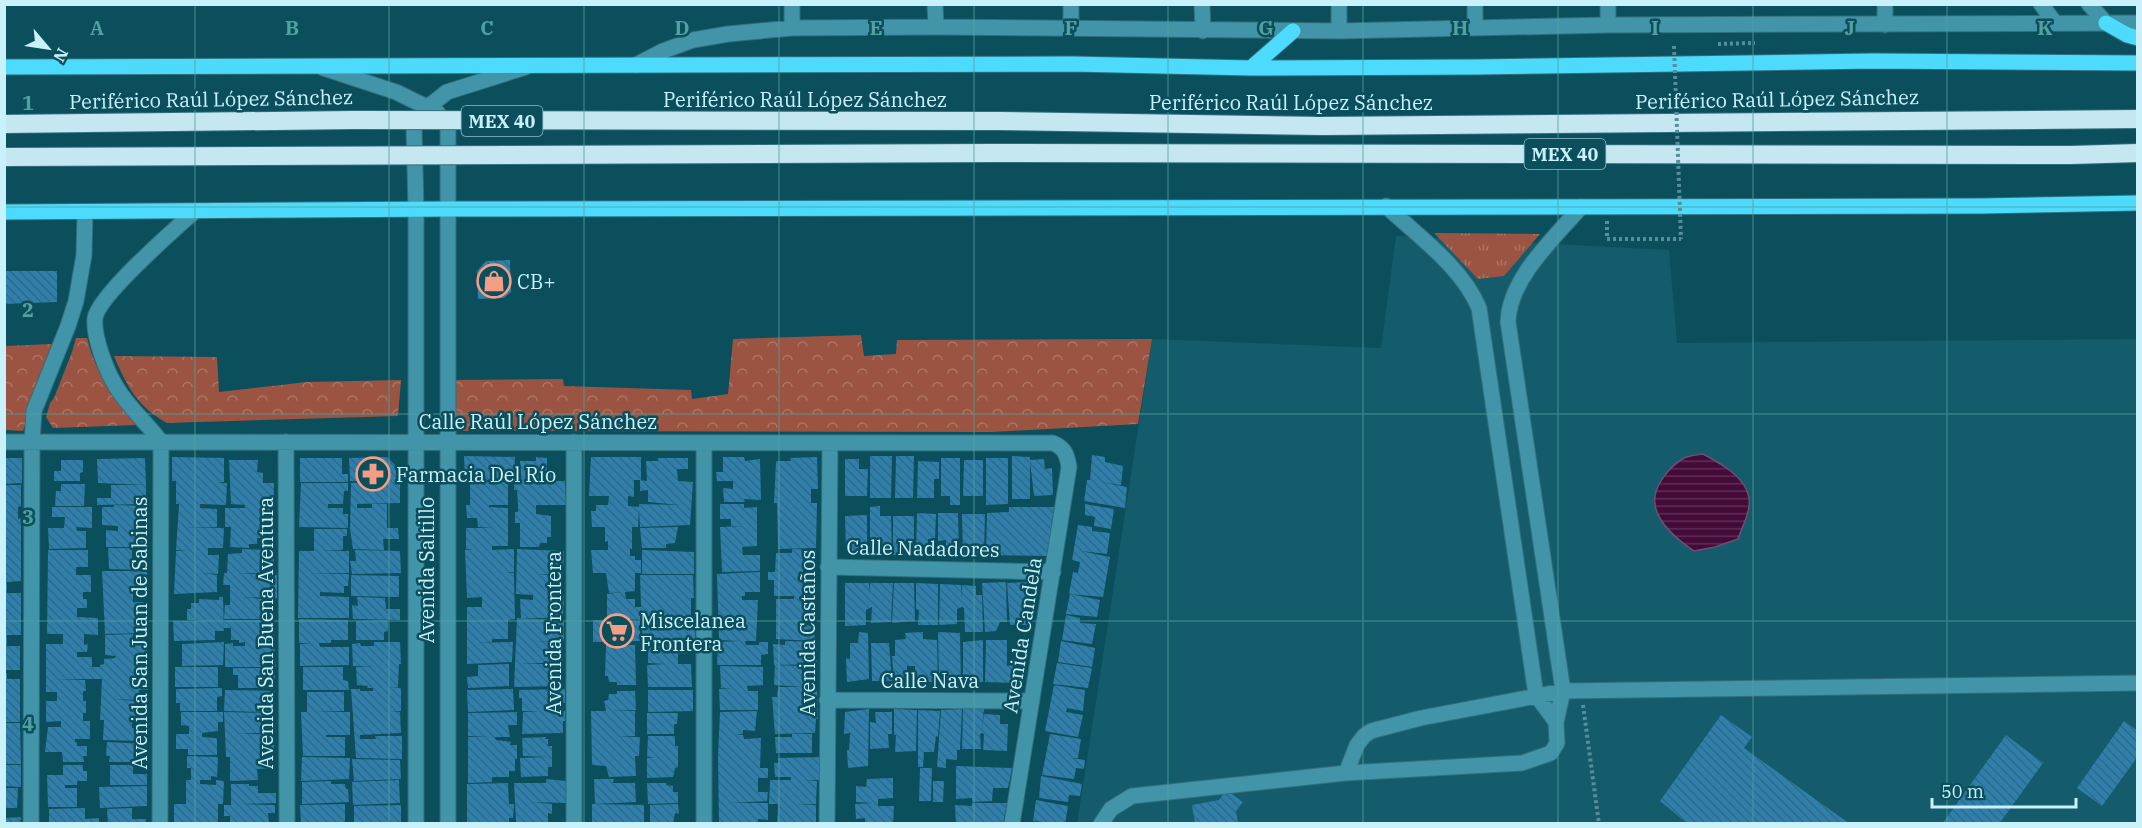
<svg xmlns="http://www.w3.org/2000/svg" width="2142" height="828" viewBox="0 0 2142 828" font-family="'IBM Plex Serif',serif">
<defs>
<pattern id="grass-tufts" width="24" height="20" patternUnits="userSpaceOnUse" patternTransform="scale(1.5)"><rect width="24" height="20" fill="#9b5441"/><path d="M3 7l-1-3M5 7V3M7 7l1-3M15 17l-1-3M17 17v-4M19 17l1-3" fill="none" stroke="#ac7567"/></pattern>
<pattern id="forest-crowns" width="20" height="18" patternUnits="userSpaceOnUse" patternTransform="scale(1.5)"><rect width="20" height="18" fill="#9b5441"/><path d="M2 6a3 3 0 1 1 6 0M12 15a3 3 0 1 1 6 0" fill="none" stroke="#ac7567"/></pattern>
<pattern id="water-rules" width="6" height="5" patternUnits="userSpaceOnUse" patternTransform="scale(1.5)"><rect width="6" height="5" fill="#440b39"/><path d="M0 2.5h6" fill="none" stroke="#5e2f57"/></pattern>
<pattern id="building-back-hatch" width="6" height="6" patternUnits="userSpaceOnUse" patternTransform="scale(1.5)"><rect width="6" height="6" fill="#2e7fab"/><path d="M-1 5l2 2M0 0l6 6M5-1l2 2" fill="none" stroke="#346985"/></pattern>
</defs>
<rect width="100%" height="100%" fill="#0b4e5c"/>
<path fill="#145c6c" d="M1396,236L1669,250L1677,343L2137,339V823L1077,824L1152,339L1381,348Z"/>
<path fill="url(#grass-tufts)" d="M1434,233L1540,234L1504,276L1478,279Z"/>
<path fill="url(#forest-crowns)" d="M861,335L864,356L896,354L897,340L1152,339L1138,424L991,432L462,431L454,425V380L563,379L564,386L691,390L692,399L728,394L733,339Z
M76,338H87C97,377 113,394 137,425L53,428L46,417L50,403L54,398L72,352Z
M52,344L23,431L5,430L4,346Z
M114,356L217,357L219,392L307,382L401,380L398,416L167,423C138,407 127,387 114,356Z"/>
<path fill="url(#water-rules)" stroke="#6c5074" stroke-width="1.5" d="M1703,454C1720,463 1746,477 1749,498C1751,511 1742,527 1738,539L1715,547L1694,551C1679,541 1657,523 1655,504C1652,487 1670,466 1684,458C1690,455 1697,455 1703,454Z"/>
<path fill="url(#building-back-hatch)" d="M510,260L511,292L504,298L478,299L477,271L486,261Z
M4,271H57V302L4,304Z
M1092,455L1105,457V462L1123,466L1121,485L1100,482L1127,487L1125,508L1084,501L1087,480H1090Z
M464,456L515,457L514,481L465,480Z
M870,456H892L891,498H870Z
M896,456H914L913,498H895Z
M1012,456L1030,457V460L1044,459L1045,469L1052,468L1053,495L1034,496L1030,462V499H1012Z
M172,457L224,458V482L217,483H227L226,505L200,504V508L217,509V527H184L224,528L223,548H208V555H219L218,574L202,573L217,575V592L174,594L176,551L187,550H176L179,504H176V481H172Z
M387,457L396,466V482L400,481V503L357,504V508H372V504H387V528H398L399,539H383L384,550L353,549L350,529L351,483L379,481H350L349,458Z
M536,457L547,458V470H551V481H565L566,505H536V514L551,516V537H547V543H540L539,547H520V523H515V512H518V505L517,490H514V481H521L520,461H536Z
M591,457H641V480H634V497L628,496V506L639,507V504L681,505L648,502V490L640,491V480L647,481L646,461H658V458H688V469H677L678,481L693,482L690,525L640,527L639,510L638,527H632V549H630V556H635V560H641V573H635V591L625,592L626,599H635V607H641L640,620L607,618V594L623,592L609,593L606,573H593L591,550H608V541L605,542V527H592L591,511H596V505H608L609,496H589Z
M723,457H744L745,461L760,459L761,500L744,499L745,502H724L723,488L733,489V481H717L716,472H723Z
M817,457L818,489H811V503H817L816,548L778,549L777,503H774L776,461H791L790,458Z
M4,458H22V483L4,484Z
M145,458L146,485L98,483L97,459Z
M300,458H342V474H348V482H300Z
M941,458H960V505H950V496H941Z
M986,458H1008V504L986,505Z
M845,459H859V469H868L867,496H845Z
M61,460H83V472L80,473V481H54V471H61Z
M229,460H258L257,472L263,473V483H274L273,528L261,527V538H257V544H249V548L230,547L231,527H225V508H245V505L231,504Z
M964,460H983V496H963Z
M918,461L939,462V479H934V498H917Z
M470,482H508V505H489V507L508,508V546H492V550L514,549V572L506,573H514L515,619L508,620V639H492V642L478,643L513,642L512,662L467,664V607H482V597L467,598L465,550L473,549H466V528H493L478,527L477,518H467L466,505H470Z
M301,483H348V491H344L343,504H328V508H343V514H348V528L299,527Z
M61,484H85L84,506H55L56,491H61Z
M4,485H21V506L18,507V519L21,518V581L7,582V593H21V635H7V646H20V670H4Z
M111,485H146V504L97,505V498H111Z
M720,504H744V508L757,507V546L742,547L743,555H760V571L722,572L720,527L744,526H731V519H720Z
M1085,504L1114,509L1111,529L1094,526L1095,517L1085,515Z
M114,505L146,506L147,547H106V530L118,531V526L102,525V507H114Z
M880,506V516H891L892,553L870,554V507Z
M52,507H92V528L76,527L77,531H86V548L49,549L48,528H64L65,517H52Z
M1009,507H1054L1047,556L986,555L987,513L1009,512Z
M917,513L936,514L935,539H928V551H916Z
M938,513H958L959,550H946V540L938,541Z
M962,514H985L984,555L963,556Z
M867,515V554L846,553L845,516Z
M893,516H914V555H893Z
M1078,525L1092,527V531L1110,533L1107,554L1081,551L1110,557L1103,597L1069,594L1073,572L1078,573L1080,562L1072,560Z
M678,527L675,543L666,544V548H642L640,528Z
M314,529H347V536H343V550L322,551H349V573H309L349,574L348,586H344V593L320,592V596L349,597V618H298L299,551H314Z
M108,548H132V558L147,559L146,570L109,569Z
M242,549L274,550V573H238L277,575V598L242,597L274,600L273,619H224L225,605H230V585H223L224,573H227L228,554L242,553Z
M517,549L564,551L563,574H537L552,575V584H547L548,595L564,596L563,618H521L520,599L533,600V595L516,594Z
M792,549L811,550L812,565H803V572L817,573L815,611H805V625H816L814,641L776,639V599H794V596H774V580H768V572H775L776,553H792Z
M48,550H88V567H76V575H91V592H83V599H87V608H77V617L98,618V635L84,634V645L88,644L87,652H77V657H92V667H100V665L104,664V659L115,658L116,656L105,655V635L133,634V645H147V677L127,679H148V690H139V700L113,699L135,701L134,711H139V721H132V728H144V741L103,740L104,720H100L102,679H55L85,680L86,691H83V701H86V713H83V721H90V739H75V742H77V746H87V756H83L84,762H63L62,752H45L48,727H61V721L46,722V701H57V692H46V644H63V634H47Z
M355,550L400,551L401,573L352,574L350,561H356Z
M642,550L694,552V574H642Z
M102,571H147V591H133V602H147V633L105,634Z
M760,572V592H745V596H742V600H758L756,641H745L746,645H759V642H768V654L761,655V665H717L718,642L740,641L719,640L717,574Z
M351,575L399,576V597L351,596Z
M640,575H693L694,598H691V619L652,621H695V644H653V641L649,642L648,635L642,634Z
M1006,582L1007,622H1000L996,631L985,632L982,583Z
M1030,582V625H1010L1007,583Z
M845,583H869V595L870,583H893L891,622L871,623L872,607L866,610V625L845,626Z
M894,583H914L915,621L892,623Z
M916,583L938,584V625H918L919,610L916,609Z
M940,584L961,585V598L962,585L976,586V595H982L983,632H965L964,608L962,607L957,609V624L939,625Z
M1070,594L1100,600L1097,617L1066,614Z
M219,597H223L224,631H215V640L174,641L173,621H203L187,620V609H191V603H199V599L219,600Z
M357,597L385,598L386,609H400V620L353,619L352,605L358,606Z
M1066,615L1080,618V623L1096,624L1092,644L1062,640Z
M517,618L564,620V641H535L563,642V663H522L562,665V686L514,687Z
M299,619L348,620V640H331V643H319L320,647H349V665L300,666V644L313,643H299Z
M224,620H272L276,667H225V644L233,643V646H245V642L239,643V640H231V628H224Z
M388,620V631L384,632V640H356V621Z
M593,620L640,621V641L593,642Z
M859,632L868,633L869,679L847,682L846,658L850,659V643H858Z
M923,632V639L937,640L938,682H915V666H907V681L894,683L892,656H895V640L906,639L905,633Z
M938,632L960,633L961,682H939Z
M983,640V682L963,681V642Z
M986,640H1007V666L1013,665L1012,683L985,682Z
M785,641L817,642V664L774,665L773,644L785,645Z
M1061,641L1095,648L1092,667L1058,662Z
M224,642L223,665L182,666V644Z
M374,642H400L401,664H399L398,687H391L401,688V711L391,712H400L401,733L360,735V739H376L375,736H402V759L356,758L351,689H360V691H373V688H367L368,686L357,685L356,667L373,666H353L352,644L360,643L361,646H374Z
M871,643H889L892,681H872Z
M606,645H635L636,685H617V682H609L608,676H605Z
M689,645V653L678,654V664H691L692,687H648L647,665L666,664L648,663V646Z
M1057,663L1092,668L1088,688L1053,684Z
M509,664V686L468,688L467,677L478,676V665Z
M775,665L801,666L802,673L812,672L811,688L817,689L818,719H816L815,733L775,734L772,697H777L778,687H804L774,685Z
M720,666L763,667V685L747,686L748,691H758V710H720L719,689L733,688H721Z
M175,667H218V687H175Z
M303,667H343V680L348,681L349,690H303Z
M233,668H275V688H238V675H233Z
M4,673H7V679H20V722H4Z
M1054,685L1085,690L1083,711L1067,708L1066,712L1083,715L1078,737L1045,731Z
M222,688V696L217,697V711H180V703H176V689Z
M513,689L514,710L468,712L467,690Z
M565,689V703H562L563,711H565V721H563V733L522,734L523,712L541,711H522V698H519V690Z
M225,690L275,691V712L224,711Z
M648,690H693V711L648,712Z
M617,691H635L636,710L611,711H635V736L618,737H640L639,756H635L636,776L609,777L606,766L592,765L591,711H606L604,701L608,700L609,694H617Z
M307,692H344V711L314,712H350V735H326V737H345V756H303L301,712H307Z
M963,708H984L982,731L984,714L1000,715V724H1008L1007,751L983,750L984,734L982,733L980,734L981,749H962Z
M869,709L868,766L848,768L847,750H849L850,733L844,734L845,712Z
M894,709L917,710L916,751L895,752L896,735H894Z
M962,709L960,750H957V760L946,759V768L937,767L941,710Z
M918,710L940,711L938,737L936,736L934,752H924L923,767H918Z
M757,711L755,731L743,730V734H734L743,735L744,739L761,738L760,768H768V778H758V792H768L767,801L731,803H768V820L758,819V824H719L718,756L720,712Z
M181,712H223V722H218V731L202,733V737L217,738V755H188V749H176V734H189V726L181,725Z
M224,712L274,713L273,733H239L274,735V768L257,769L258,780L230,781V757H226Z
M517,712V725H508L510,737H495L496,740L511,742L510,745H517V759H515V771H509V777H492V782L468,783V737H490L468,736V713Z
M875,712H892V734H888L889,748L870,749V722L876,723Z
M647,713H678L677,724H674V734H647Z
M1721,715L1752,737L1744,748L1850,824H1688L1660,801Z
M2124,721L2138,731V756L2102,806L2077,788Z
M5,723H20L21,764H5Z
M792,734H812V753H776L775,737H792Z
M1050,734L1081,739L1078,758H1072L1085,760L1084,769L1076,768L1074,779L1042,775Z
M2006,735L2043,763L1999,824H1942Z
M648,736H675V746H678V767L675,768L673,777L647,778V758H655L647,757Z
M546,737L545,739H548V746H552V767H548V776L521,777L520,758L548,757L523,756L522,738Z
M107,742L146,744L145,762H109L110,756H106Z
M187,756L218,757L217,777L211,776V780H200V784L216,785V780L224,781L223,804H218V824H174V804H186V780H191V768H187Z
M302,757L350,758L349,779L301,781Z
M820,757V780H804L817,781L816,804H796L816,805V824H777L778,804H769L770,780H791V777H775L774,763H778V758Z
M352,759L400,760L401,779L354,781Z
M4,765H21V787L4,786Z
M63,765H83V771H87V781H77V785H65V788H77V807H48L47,775H63Z
M110,765H133V774H147V785H110Z
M956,766L1012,768L1008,788H993L992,801L972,802V798L956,799Z
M920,768H932L931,801H919Z
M1041,776L1082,784L1080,796L1069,795L1068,802L1039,798Z
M893,778V798L878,799V806H894L893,824H865V818L856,819L855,804L873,803L856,802V786L866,787L867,779Z
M546,779L566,781V803L533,802L552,804V814L548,813V824L516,822L514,783H546Z
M594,779H614L613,783H635L636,802L595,804Z
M399,780L400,803L353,805L352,782Z
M331,781V784H345L346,789H348L349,802L302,804V782Z
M933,781H944L943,802H933Z
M508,783L509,804H514L513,818H509V824H467V784Z
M647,783H667L666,785L673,786V792H678V803L648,804Z
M231,784H249V786H258V793H276V803L241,804L275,805V813H268L269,823L230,824V816H224V805H231Z
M147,786V806L100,808L99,787Z
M4,788H18L17,808H4Z
M1226,790L1243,802L1236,811L1238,824H1195L1192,805L1219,800Z
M1036,800L1068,806L1065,824L1033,821Z
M972,803H1007L1003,824H956L955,805L972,806Z
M345,804V824H301L300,805Z
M592,804L644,805V824H592Z
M678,804L679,814L675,813L673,824H650V805Z
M401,805V824H354V806Z
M85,808V819L99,818V824H49V809Z
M132,808V819H146V824H108L107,809Z
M21,817L20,824H4V818Z"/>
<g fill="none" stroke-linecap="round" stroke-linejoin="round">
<defs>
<path id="minor" d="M792,4V28
M935,4L936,27
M1071,4V29
M1202,4L1203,31
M1339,4V31
M1475,4V28
M2041,4L2055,23
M2089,4L2106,23
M1608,25V4
M1885,25V4
M636,65L663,51L693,40L728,34L792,28L936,27L1339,31L1608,25L2138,23
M323,68L396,92L437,112L448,126V824
M1386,206C1418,236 1462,267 1479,308L1536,695L1556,722
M4,442L1053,443C1065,448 1067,455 1069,467L1012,824
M286,442L287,824
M704,443V824
M828,567L1053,572
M827,700L1032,701
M1346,773L1522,763L1551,753L1557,743L1556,722L1563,691L1508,322C1509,279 1554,238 1581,207
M31,824L32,442L34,411L68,326L76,301L84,255L85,212
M160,824L161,442C147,423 129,408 117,388C107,373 93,337 95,318C99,295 175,229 195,211
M416,824V210L414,128L428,107L447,92L526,67
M574,824V442
M827,824L830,443
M1101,824L1111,809L1132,796L1346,773L1357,745L1364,736L1371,731L1421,718L1563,691L2138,683"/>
<path id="major" d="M2106,23L2127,35L2138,38
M4,67L1072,64L1251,68L1477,67L1874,61L2138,63
M1251,68L1293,31
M4,212L450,209L1981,206L2138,203"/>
<path id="highway" d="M999,121L1323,126L2138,119
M993,153L2071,155L2138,153"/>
</defs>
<use href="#minor" stroke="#316f7c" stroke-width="17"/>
<use href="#major" stroke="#316f7c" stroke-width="17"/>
<use href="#highway" stroke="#316f7c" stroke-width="20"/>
<path stroke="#568e9b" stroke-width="4" stroke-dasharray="3 3" stroke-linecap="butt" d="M1718,44L1755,43
M1607,221V239H1681
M1583,705L1599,824"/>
<use href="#minor" stroke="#4294a8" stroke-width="15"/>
<use href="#major" stroke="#4cdbfd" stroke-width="15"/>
<use href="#highway" stroke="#c5e7f1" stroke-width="18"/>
<defs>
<path id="highway-bridge" d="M4,124L353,120L999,121
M4,157L993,153"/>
</defs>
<use href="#highway-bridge" stroke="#316f7c" stroke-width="20" stroke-linecap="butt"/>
<path stroke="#568e9b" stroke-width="4" stroke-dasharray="3 3" stroke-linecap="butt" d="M1674,46L1681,239"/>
<use href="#highway-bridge" stroke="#c5e7f1" stroke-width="18"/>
</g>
<path fill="none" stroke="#50a1a0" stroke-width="1.5" stroke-opacity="0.55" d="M195,4V824M389,4V824M584,4V824M779,4V824M974,4V824M1168,4V824M1363,4V824M1558,4V824M1753,4V824M1947,4V824M4,207H2138M4,414H2138M4,621H2138"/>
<defs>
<symbol id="shop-ring" viewBox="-11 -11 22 22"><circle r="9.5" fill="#0b4e5c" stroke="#f49e86" stroke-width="1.5"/><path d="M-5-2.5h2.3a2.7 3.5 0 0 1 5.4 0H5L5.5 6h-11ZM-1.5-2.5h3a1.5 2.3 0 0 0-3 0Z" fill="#f49e86"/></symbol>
<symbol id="pharmacy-ring" viewBox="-11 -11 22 22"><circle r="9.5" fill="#0b4e5c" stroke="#f49e86" stroke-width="1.5"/><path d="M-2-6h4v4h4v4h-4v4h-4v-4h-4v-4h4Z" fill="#f49e86"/></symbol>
<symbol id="supermarket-ring" viewBox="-11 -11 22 22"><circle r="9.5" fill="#0b4e5c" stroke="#f49e86" stroke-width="1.5"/><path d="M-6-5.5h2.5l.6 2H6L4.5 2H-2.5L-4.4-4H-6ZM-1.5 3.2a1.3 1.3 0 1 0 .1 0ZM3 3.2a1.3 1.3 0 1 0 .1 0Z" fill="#f49e86"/></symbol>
</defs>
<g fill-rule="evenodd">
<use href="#shop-ring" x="475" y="262" width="38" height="38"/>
<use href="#pharmacy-ring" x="354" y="455" width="38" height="38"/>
<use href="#supermarket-ring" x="598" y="612" width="38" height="38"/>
</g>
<g text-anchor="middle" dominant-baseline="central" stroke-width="5" stroke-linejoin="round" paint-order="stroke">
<g fill="#0b4e5c" stroke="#90c0cc" stroke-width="1.5">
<rect x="461.5" y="106" width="81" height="30" rx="4.5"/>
<rect x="1524.5" y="139" width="81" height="30" rx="4.5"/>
</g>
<g font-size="18" font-weight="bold" fill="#c9f1fc">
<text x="502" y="121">MEX 40</text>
<text x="1565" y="154">MEX 40</text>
</g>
<g font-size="20" fill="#c9f1fc" stroke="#0b4e5c">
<text transform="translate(211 99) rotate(-1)">Periférico Raúl López Sánchez</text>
<text x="805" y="99">Periférico Raúl López Sánchez</text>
<text transform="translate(1777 99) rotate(-1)">Periférico Raúl López Sánchez</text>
<text x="1291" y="102">Periférico Raúl López Sánchez</text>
<text x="538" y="421">Calle Raúl López Sánchez</text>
<text transform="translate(923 548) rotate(1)">Calle Nadadores</text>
<text transform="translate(426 570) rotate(-90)">Avenida Saltillo</text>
<text transform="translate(139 633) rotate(-90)">Avenida San Juan de Sabinas</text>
<text transform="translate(265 633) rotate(-90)">Avenida San Buena Aventura</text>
<text transform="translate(553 633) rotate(-90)">Avenida Frontera</text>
<text transform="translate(807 633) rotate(-90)">Avenida Castaños</text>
<text transform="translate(1022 635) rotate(-81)">Avenida Candela</text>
<text x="930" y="680">Calle Nava</text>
</g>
<g font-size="20" fill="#c9f1fc" stroke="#0b4e5c" text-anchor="start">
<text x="517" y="281">CB+</text>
<text x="396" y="474">Farmacia Del Río</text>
<text x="640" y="620">Miscelanea<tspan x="640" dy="23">Frontera</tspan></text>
</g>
</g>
<g font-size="20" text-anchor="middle" font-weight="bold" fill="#50a1a0" stroke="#0b4e5c" stroke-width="5" stroke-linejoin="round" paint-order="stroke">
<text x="97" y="35">A</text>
<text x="292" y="35">B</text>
<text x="487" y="35">C</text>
<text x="682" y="35">D</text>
<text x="876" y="35">E</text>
<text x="1071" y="35">F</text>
<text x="1266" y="35">G</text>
<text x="1460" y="35">H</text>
<text x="1655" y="35">I</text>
<text x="1850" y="35">J</text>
<text x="2045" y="35">K</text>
<text x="28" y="110">1</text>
<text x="28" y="317">2</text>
<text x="28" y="524">3</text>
<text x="28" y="731">4</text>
</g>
<rect width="2142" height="828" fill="none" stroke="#c9f1fc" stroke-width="12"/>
<g transform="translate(48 48) rotate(119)" stroke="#0b4e5c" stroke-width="4.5" paint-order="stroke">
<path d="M0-4.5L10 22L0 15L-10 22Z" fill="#c9f1fc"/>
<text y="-9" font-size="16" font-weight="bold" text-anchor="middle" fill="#c9f1fc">N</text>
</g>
<path d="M1932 798v9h144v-9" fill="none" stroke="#c9f1fc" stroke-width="3"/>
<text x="1941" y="798" font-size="18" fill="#c9f1fc" stroke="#0b4e5c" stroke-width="4.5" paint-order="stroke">50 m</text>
</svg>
